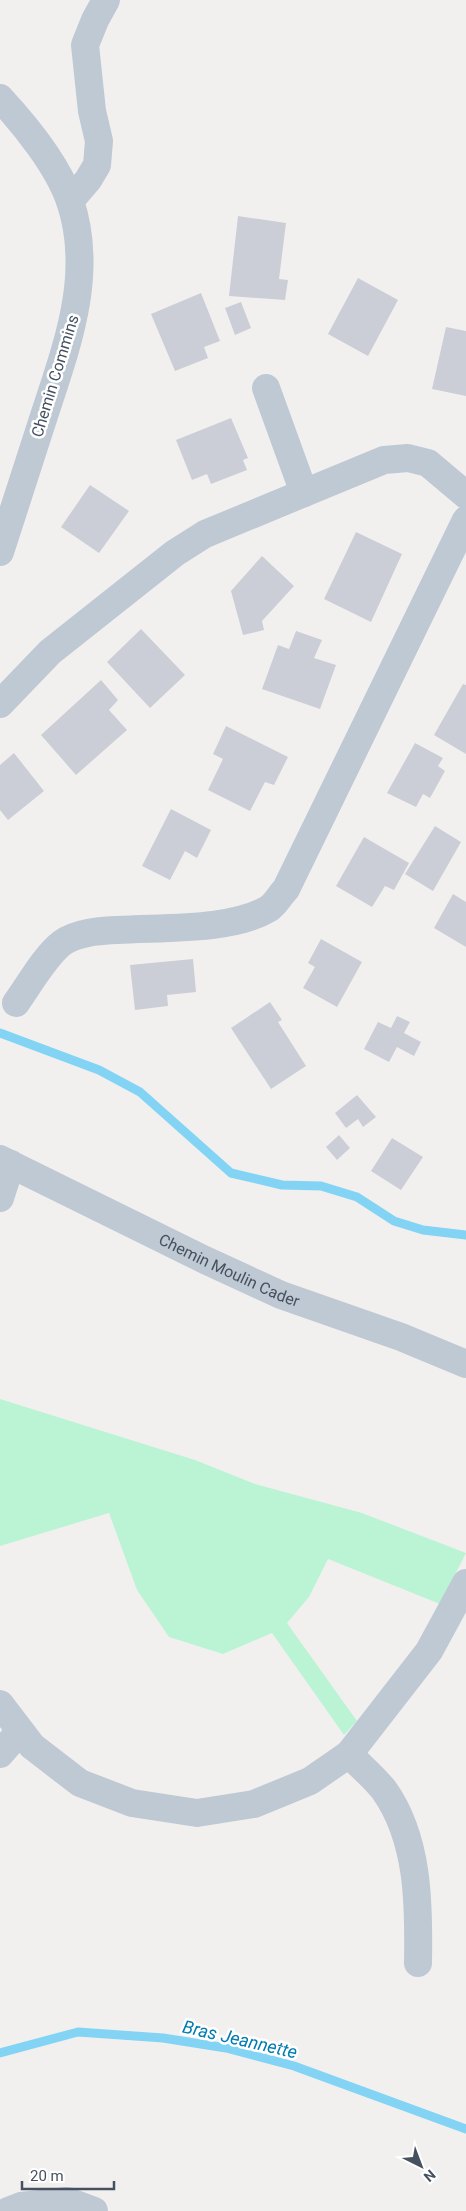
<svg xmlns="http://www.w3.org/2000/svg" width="466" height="2211" viewBox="0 0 466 2211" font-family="Roboto,sans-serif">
<rect width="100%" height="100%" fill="#f2f0ef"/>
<path fill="#baf4d5" d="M0,1399L195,1460L255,1484L362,1513L466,1553L440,1604L328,1559L309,1597L287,1623L357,1721L344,1735L272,1633L223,1654L169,1637L137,1590L109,1513L0,1546Z"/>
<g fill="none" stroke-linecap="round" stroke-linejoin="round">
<path stroke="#83d4f4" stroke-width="9" d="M0,1033L99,1070L140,1092L231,1173L282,1185L321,1186L357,1197L394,1221L423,1230L466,1235
M0,2053L78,2032L163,2038L226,2048L294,2066L466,2129"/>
</g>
<path fill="#cbced6" d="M238,216L286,223L279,279L288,280L285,300L229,296Z
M358,278L398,300L368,356L328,334Z
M201,293L220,341L204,347L208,358L175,371L151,314Z
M241,302L251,328L235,335L225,308Z
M446,327L466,331V396L432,389Z
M231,418L248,458L243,460L247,470L211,484L207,474L192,480L176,440Z
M90,485L129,511L99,553L61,527Z
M356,532L402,554L371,622L324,599Z
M262,556L294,586L262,621L264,630L243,635L231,591Z
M141,629L185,675L150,708L107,662Z
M296,631L322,640L314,658L336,665L320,709L262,689L278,645L289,649Z
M101,680L118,700L109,710L127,730L76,775L41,735Z
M463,684L466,685V754L434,735Z
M226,726L288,757L274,785L265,782L250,811L208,790L223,759L213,754Z
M415,743L443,758L438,766L445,771L430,798L423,794L416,807L387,793Z
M14,753L44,791L8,820L0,810V765Z
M171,809L211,830L197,858L185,851L170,880L142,866Z
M435,826L461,842L433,891L405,874Z
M364,837L409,863L394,890L385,886L372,907L336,886Z
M453,894L466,902V947L434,928Z
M321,939L362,962L337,1007L303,988L315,967L308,963Z
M193,959L196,992L167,995L168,1006L135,1010L130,965Z
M270,1002L282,1020L278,1022L306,1066L271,1089L231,1028Z
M397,1016L410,1022L404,1033L421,1042L414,1056L397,1047L389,1062L364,1049L378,1022L391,1028Z
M357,1095L376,1117L363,1127L358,1119L346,1128L335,1113Z
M339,1135L350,1148L337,1160L326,1147Z
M392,1138L423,1157L401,1190L371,1171Z"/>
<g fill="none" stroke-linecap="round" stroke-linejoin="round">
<g stroke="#bfc9d3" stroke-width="28">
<path d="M0,98C25,125 58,166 70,201C95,275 66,348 43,419C29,463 14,508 0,552"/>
<path d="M70,201L88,180L97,165L99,141L92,111L85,45L95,20L106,0"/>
<path d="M266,388L304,493"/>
<path d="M0,704L50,652L175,553L205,534L384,460L408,458L428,463L466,495"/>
<path d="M16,1003C29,985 45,956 62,943C77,932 100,931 117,930C161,927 231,931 268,909C275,905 280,895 286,889L466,520"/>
<path id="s1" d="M0,1159L205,1260L281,1295L401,1337L466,1364"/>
<path d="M0,1198L11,1164"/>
<path d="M0,1704L32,1746L80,1783L132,1803L197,1813L254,1804L310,1781L349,1754L429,1651L466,1583"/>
<path d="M0,1754L20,1731"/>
<path d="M349,1754C360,1766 374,1777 384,1790C419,1839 419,1905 418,1963"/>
<path d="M8,2211L21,2206L67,2201L94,2211"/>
</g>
</g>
<g text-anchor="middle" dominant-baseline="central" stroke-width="5" stroke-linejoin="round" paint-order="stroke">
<g font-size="16" fill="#46515f" stroke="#fff">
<text transform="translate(55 376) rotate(-73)">Chemin Commins</text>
<text stroke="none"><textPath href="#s1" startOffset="255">Chemin Moulin Cader</textPath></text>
</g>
<g font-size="18" font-style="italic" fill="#017cb0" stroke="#fff">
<text transform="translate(240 2039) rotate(13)">Bras Jeannette</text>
</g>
</g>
<g transform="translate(421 2166) rotate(138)" stroke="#ffffff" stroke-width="4" paint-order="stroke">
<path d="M0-4L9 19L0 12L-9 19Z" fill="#46515f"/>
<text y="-8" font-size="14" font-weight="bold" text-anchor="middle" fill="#46515f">N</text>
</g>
<path d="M22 2181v8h92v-8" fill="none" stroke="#46515f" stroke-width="2.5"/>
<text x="30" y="2181" font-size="15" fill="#46515f" stroke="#ffffff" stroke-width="4" paint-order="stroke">20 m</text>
</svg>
